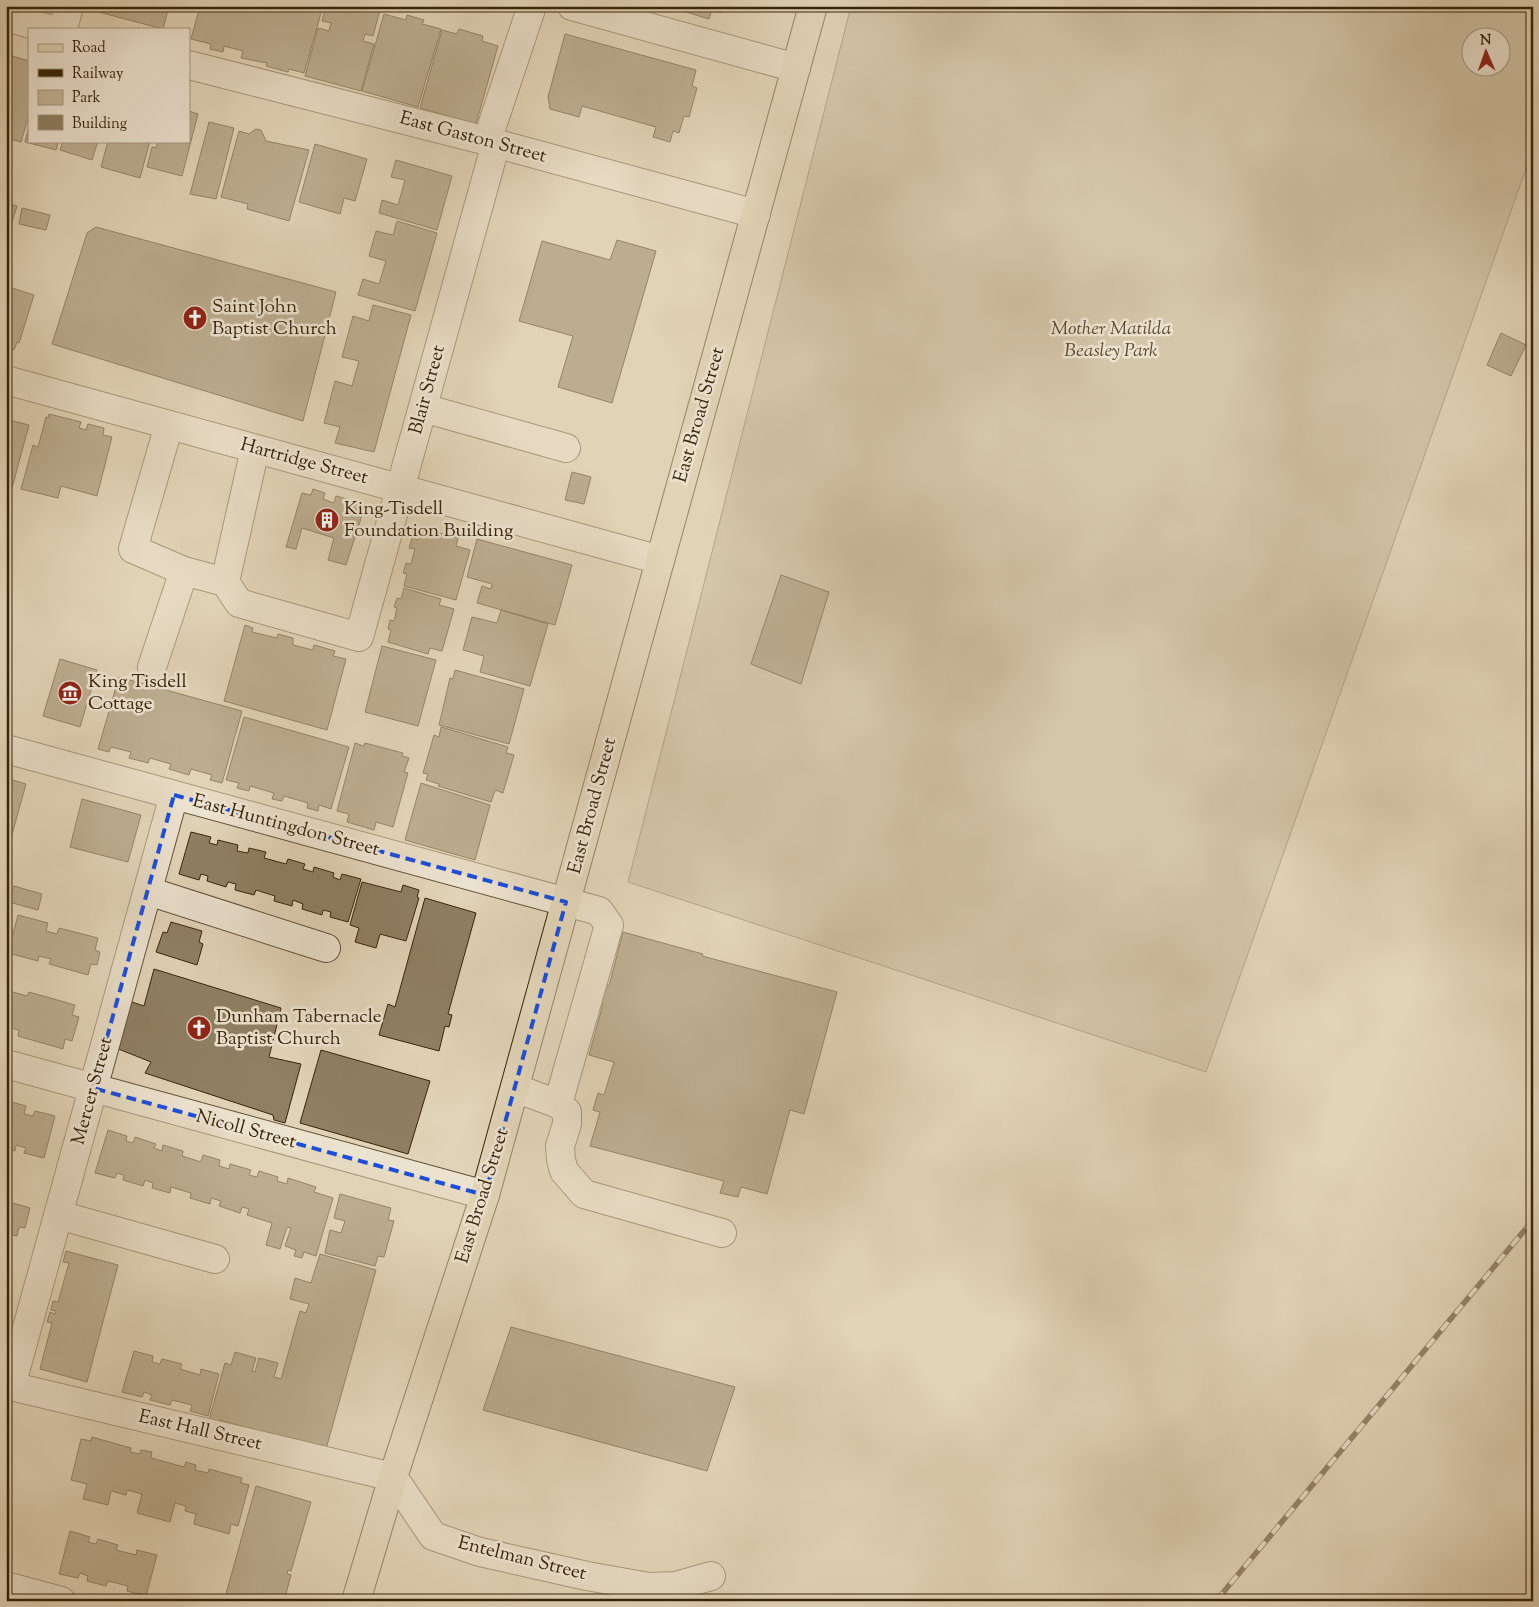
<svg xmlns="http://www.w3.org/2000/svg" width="1539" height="1607" viewBox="0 0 1539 1607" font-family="'Sorts Mill Goudy',serif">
<rect width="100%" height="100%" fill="#e1d3b7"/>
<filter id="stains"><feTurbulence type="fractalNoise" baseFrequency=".004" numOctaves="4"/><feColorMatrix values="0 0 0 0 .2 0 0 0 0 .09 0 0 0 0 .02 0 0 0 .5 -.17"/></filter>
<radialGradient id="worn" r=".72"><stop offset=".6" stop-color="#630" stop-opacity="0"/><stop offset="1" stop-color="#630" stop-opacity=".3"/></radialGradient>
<path fill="#c4b599" stroke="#7e6c50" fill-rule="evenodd" d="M851,6H1533V149L1206,1072L628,882ZM1472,38H1502V68H1472Z"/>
<path fill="#8f7f63" stroke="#372408" d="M97,6H169L163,29L95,11Z
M200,6H323L304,73L289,69L288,72L266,66L267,63L241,58L243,51L224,46L223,52L210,49L211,44L191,39Z
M326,6H364L380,10L373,36L365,34L363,41L374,44L361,91L305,76L318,28L329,31L331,23L322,21Z
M666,6H722L721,13L712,10L709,19Z
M384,14L406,20L407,15L424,20L422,24L441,29L418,107L362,91Z
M459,29L483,36L482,41L498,46L476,124L420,108L442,30L457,34Z
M565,34L696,70L692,86L697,88L689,117L684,116L679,133L673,131L670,142L653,137L656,127L582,106L579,117L550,109L548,97Z
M9,55L29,61V115L21,142L6,138V64Z
M189,111L198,114L182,176L147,167L152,147L156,148L158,141H189Z
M209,122L234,128L216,199L190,194Z
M29,127V141H59L56,150L25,142Z
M256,129L261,130L266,141L309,150L289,221L247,209L248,204L221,197L239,131L249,134Z
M63,141H98L92,160L60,150Z
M108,141H150L140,178L101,167Z
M315,144L367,159L355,201L344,198L340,214L299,202Z
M396,160L452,176L437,230L379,213L382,200L398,205L405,180L391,177Z
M6,203L17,206L12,222L6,220Z
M22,208L50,215L46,230L19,224Z
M397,221L437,233L415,311L358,295L363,279L379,284L386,261L369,256L376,231L393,235Z
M96,227L336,292L303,421L52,344L87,233Z
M617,240L656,251L612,403L558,387L573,336L519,321L542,241L610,260Z
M6,286L34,295L19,343L17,342L14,350L6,347Z
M373,305L411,315L374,452L335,443L340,427L324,423L335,381L352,386L359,361L342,357L353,316L369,321Z
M1501,333L1526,345L1511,376L1487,365Z
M49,414L81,422L79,428L86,430L88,424L104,428L103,435L112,437L97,496L61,486L58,498L21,489L33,445L38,447L46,417L48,418Z
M9,420L29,425L12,488L6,486V428Z
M572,472L591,477L584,504L565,500Z
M313,489L325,493L323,499L334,503L336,496L358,502L356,509L363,512L346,565L328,560L334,538L302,528L296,549L286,547L302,493L311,495Z
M421,528L458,538L456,546L470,550L456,600L404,586L407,574L403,573L406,563L411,564L415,549L409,548L412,538L418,540Z
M477,539L572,565L555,625L477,603L482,586L491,589L492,584L467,577Z
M781,575L829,592L801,684L751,664Z
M404,588L441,599L439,605L454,609L442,651L430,648L428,654L388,642L391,630L388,629L390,620L394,621L397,608L394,607L397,598L401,599Z
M501,610L548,624L530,686L480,672L484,656L463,650L472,617L497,623Z
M245,625L253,628L252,632L277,638L278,634L293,638V645L313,650L314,645L335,651L333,656L346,659L327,730L224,701Z
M382,646L436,660L418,726L365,712Z
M60,659L97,670L80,727L43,716Z
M455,670L524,689L509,744L439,725L450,678L453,679Z
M119,677L242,711L222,783L210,780L212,775L191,769L189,775L169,769L171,764L150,758L148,763L129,758L131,752L111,747L109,752L98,749Z
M244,717L349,747L331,809L319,805L318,811L307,808L308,803L284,796L282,801L272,799L274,793L250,786L249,791L237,788L239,783L226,780Z
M441,727L508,747L506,753L514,755L503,793L495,790L491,802L438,786L439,784L426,780L428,774L423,773L434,735L439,737Z
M355,743L364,746L365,743L403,753L402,756L409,758L404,772L408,773L393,827L376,822L374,830L347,822L349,814L337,811Z
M6,778L26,784L11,838L8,837L6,842Z
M421,783L490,805L475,860L405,840Z
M82,799L141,815L128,862L70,847Z
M191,832L211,837L209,843L217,845L218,840L238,845L237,851L248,853L249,848L266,852L264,858L286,864L288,859L305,864L303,869L313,872L314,867L334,873L333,877L340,880L342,874L361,879L348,922L330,917L331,912L323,910L322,915L302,909L303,904L293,900L292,906L274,901L275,896L256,890L254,895L235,890L236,884L228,882L226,887L207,881L208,876L201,874L199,880L179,874Z
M362,882L401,892L403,885L419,890L417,897L419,898L406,941L380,934L376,948L355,942L359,928L350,925Z
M14,886L42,894L38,910L9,902Z
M425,898L476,913L448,1014L452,1015L449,1027L445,1026L439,1051L379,1035L388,1004L395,1007Z
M18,915L48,923L46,931L57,934L59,928L98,938L95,950L100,952L97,965L91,964L88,975L49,964L51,959L39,956L38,961L8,953Z
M171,922L202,931L199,942L203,944L197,965L156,952L163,932L167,933Z
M623,932L703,954L702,956L837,992L804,1114L790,1110L767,1194L741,1187L738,1197L720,1193L724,1181L590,1146L600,1112L593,1110L598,1093L604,1095L614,1062L589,1055L603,1004L594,1002L600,983L609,986Z
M154,969L281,1008L269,1057L301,1064L285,1123L274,1120L273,1115L145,1073L151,1062L116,1048L129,1001L144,1006Z
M6,990L27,996L29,992L75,1005L72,1015L79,1017L72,1041L65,1039L63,1049L18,1036L19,1030L6,1027Z
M321,1050L430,1081L408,1154L300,1123Z
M8,1101L26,1106L24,1114L33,1116L35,1111L55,1116L44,1158L24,1153L26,1148L16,1145L15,1151L6,1148Z
M108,1130L127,1136L126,1141L133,1143L135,1137L156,1144L154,1148L162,1151L163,1145L183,1151L182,1156L201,1162L203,1155L220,1160L219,1166L229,1169L230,1164L251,1170L249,1175L257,1177L259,1171L278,1177L277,1181L287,1184L288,1178L316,1187L314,1192L333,1198L316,1256L304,1252L302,1258L294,1256L296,1250L285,1246L291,1228L287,1227L280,1249L266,1245L272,1223L247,1215L249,1209L242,1207L240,1213L219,1206L221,1201L211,1198L210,1204L190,1198L191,1193L171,1187L170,1193L152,1188L153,1183L145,1180L143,1186L123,1180L124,1175L117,1173L115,1178L95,1173Z
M340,1194L391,1208L388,1220L394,1221L384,1257L378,1256L375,1266L325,1253L330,1230L341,1233L345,1221L334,1218Z
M6,1201L30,1208L25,1228L19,1227L17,1236L6,1234Z
M66,1251L118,1265L87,1382L40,1369L52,1323L47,1322L50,1312L55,1314L56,1311L51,1310L53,1301L58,1302L69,1263L63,1262Z
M320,1254L376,1270L326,1449L266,1432L265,1438L256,1430L220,1420L219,1426L208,1423L225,1363L231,1365L235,1352L256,1358L252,1371L255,1372L259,1358L278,1363L274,1377L281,1379L300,1311L306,1313L309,1304L290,1299L295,1278L311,1283Z
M511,1327L735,1387L707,1471L483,1410Z
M134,1351L153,1356L152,1362L160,1364L162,1359L182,1364L180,1369L200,1375L201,1369L219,1374L208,1416L190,1411L192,1405L172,1400L170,1405L150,1400L152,1395L144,1392L142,1397L122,1392Z
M92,1437L131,1448L130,1452L140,1454L141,1450L152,1452L151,1458L184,1467L186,1462L196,1465L195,1470L208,1473L209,1469L242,1478L241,1483L249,1485L238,1526L231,1524L229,1534L194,1524L196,1514L185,1511L186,1506L175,1503L170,1522L137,1513L142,1494L127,1490L126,1495L111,1491L108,1505L83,1499L87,1484L71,1480L81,1439L91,1441Z
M256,1486L311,1502L291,1571L288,1570L287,1574L291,1575L284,1601H224Z
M70,1531L90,1537L88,1542L96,1544L98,1539L118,1545L116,1550L136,1555L137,1550L157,1555L146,1596L127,1591L128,1586L108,1581L106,1586L87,1581L88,1576L80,1573L78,1578L59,1574Z"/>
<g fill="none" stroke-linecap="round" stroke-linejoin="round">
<defs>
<path id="minor" d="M572,6L796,68
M6,17L49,29
M63,29L69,6
M189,65L487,141L756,214
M487,141L532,6
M6,380L660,560
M423,408L566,448
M169,425L133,549L184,571
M225,582L239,603L359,637L496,143
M225,582L255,449
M152,667L184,571L225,582
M6,749L599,911L609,925L558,1104
M148,891L326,948
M6,1064L485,1195
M515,1088L558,1104L567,1112V1124L560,1146L561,1160L564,1171L584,1194L722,1233
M59,1215L215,1259
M6,1385L393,1477L433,1536L480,1552L587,1576L649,1587L676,1586L711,1576
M11,1386L174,795
M6,1586L61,1601"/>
<path id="major" d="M356,1601L393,1477L485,1195L813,6"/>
</defs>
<use href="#minor" stroke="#625034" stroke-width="30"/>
<use href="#major" stroke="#372408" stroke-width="30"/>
<use href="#minor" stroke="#ece2d0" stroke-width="28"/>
<use href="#major" stroke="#e1d3b7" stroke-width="28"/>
<defs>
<path id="rail" d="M1216,1601L1533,1220"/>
</defs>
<use href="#rail" stroke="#372408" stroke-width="5.5"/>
<use href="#rail" stroke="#ece2d0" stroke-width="4" stroke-dasharray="11" stroke-linecap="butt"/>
</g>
<path d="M0 0H1539V1607H0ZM174,795L566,902L485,1195L93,1088Z" fill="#e1d3b7" fill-opacity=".55" fill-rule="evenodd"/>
<path fill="none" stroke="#1d4ed8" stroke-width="4" stroke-dasharray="10 6" stroke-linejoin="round" d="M174,795L566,902L485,1195L93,1088Z"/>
<defs>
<symbol id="church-disc" viewBox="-11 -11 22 22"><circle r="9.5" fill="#8f2418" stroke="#ece2d0"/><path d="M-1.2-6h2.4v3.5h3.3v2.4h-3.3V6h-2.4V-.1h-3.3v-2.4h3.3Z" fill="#fff"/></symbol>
<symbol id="building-disc" viewBox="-11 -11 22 22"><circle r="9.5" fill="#8f2418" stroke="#ece2d0"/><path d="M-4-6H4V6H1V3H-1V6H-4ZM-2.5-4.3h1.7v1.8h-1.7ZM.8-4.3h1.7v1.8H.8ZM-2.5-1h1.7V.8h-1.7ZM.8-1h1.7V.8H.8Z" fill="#fff"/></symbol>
<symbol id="museum-disc" viewBox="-11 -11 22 22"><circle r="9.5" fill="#8f2418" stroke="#ece2d0"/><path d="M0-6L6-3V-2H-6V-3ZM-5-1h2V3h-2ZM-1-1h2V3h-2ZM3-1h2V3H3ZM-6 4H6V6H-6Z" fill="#fff"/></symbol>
</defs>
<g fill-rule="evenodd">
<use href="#church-disc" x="181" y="304" width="28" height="28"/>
<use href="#building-disc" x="313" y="506" width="28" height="28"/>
<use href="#museum-disc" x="56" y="679" width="28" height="28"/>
<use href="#church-disc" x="185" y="1014" width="28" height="28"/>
</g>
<g text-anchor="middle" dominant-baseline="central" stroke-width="5" stroke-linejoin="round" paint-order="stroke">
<g font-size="19" fill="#372408" stroke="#ece2d0">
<text transform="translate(473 138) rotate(15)">East Gaston Street</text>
<text transform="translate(428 390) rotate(-75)">Blair Street</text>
<text transform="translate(700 415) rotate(-74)">East Broad Street</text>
<text transform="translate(304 462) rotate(15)">Hartridge Street</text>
<text transform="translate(593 806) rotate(-75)">East Broad Street</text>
<text transform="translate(286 826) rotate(15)">East Huntingdon Street</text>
<text transform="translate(93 1091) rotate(-75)">Mercer Street</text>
<text transform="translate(246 1130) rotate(15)">Nicoll Street</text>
<text transform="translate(483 1196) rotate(-73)">East Broad Street</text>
<text transform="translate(200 1431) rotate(13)">East Hall Street</text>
<text transform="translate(522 1559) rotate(14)">Entelman Street</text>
</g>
<g font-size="19" fill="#372408" stroke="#ece2d0" text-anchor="start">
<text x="212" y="307">Saint John<tspan x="212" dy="22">Baptist Church</tspan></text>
<text x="344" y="509">King-Tisdell<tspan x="344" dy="22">Foundation Building</tspan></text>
<text x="88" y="682">King Tisdell<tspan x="88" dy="22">Cottage</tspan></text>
<text x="216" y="1017">Dunham Tabernacle<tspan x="216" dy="22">Baptist Church</tspan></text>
</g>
<g font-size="19" font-style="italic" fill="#5a482c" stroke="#ece2d0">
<text x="1111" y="329">Mother Matilda<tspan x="1111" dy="22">Beasley Park</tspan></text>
</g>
</g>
<rect width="1539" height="1607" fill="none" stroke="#e1d3b7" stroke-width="25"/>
<rect x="8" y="8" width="1524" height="1592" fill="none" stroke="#372408" stroke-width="2.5"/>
<rect x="12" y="12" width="1514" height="1582" fill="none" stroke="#372408"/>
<rect x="28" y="28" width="162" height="115" fill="#ece2d0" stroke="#a49680"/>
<rect x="38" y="44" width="25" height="8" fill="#e1d3b7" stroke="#a49680"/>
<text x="72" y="52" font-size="15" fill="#372408">Road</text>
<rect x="38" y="69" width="25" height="8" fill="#372408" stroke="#a49680"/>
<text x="72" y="78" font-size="15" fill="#372408">Railway</text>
<rect x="38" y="90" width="25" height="15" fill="#c4b599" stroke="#a49680"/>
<text x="72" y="102" font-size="15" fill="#372408">Park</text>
<rect x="38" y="115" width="25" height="15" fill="#8f7f63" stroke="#a49680"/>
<text x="72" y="128" font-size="15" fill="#372408">Building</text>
<g transform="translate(1486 52) rotate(358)"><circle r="24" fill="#ece2d0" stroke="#a49680"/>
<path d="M0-4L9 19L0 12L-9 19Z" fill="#8f2418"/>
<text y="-8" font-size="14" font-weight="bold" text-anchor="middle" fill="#372408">N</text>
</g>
<rect width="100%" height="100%" filter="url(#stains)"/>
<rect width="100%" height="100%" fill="url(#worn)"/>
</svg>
